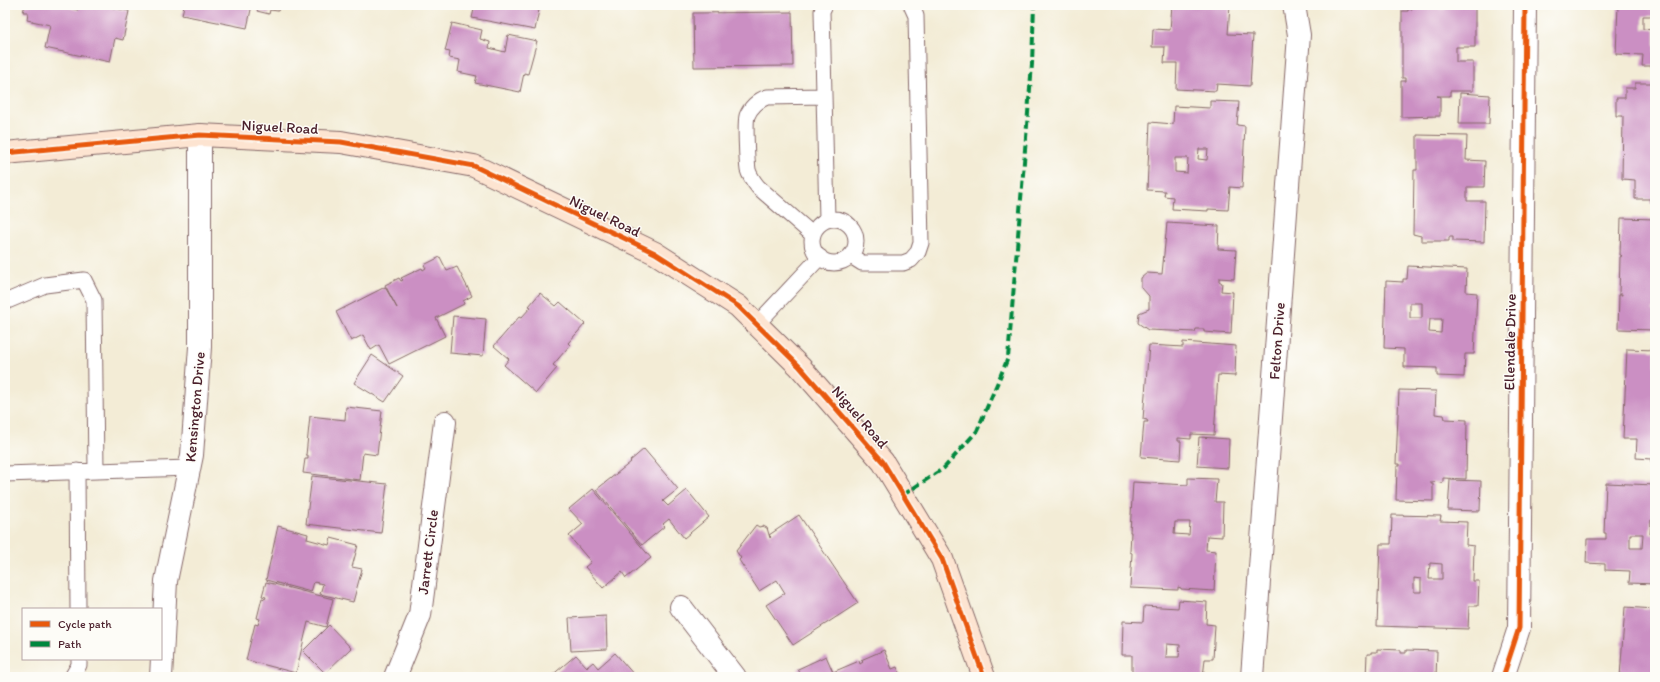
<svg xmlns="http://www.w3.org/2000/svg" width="1660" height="682" viewBox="0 0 1660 682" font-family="Itim,sans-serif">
<rect width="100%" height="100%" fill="#fdfcf7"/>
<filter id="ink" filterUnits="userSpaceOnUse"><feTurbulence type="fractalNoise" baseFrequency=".025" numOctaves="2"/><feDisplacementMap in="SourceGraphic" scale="8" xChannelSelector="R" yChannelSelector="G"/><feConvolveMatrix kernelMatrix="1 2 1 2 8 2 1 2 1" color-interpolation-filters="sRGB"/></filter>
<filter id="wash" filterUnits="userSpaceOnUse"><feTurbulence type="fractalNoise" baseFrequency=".012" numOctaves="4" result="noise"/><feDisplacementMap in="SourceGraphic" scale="16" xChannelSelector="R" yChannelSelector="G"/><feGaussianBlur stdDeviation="0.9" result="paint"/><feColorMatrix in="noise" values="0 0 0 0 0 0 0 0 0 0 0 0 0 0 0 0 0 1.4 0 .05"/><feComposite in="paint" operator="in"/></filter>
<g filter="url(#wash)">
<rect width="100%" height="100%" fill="#f3ecd6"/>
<g id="blocks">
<path fill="#cb8fc3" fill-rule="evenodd" d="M25,5H60L78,10L79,5H100L129,11L123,40L115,38L110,62L45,48L50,25L27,20L28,12H23Z
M184,5H252L247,28L182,15Z
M252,5H280L278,11L270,10L269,14L257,11L259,7Z
M475,5H540L535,30L472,18Z
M1172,5H1230L1228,34L1253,35L1250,86L1217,84L1216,91L1176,89L1177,63H1164L1165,47H1152L1153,29L1170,30Z
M1232,5H1251V7L1232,6Z
M1412,5H1439V9H1445V5H1475V47H1456V62H1473V91H1450V96H1437L1440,97V116L1401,117V81H1406V78H1402V11H1408V9H1412Z
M1618,5H1655V16H1643V29L1655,30V66H1642L1643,55L1616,54Z
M792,12L793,66L694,67L693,13Z
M452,23L482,30L480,39L490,42L489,48L505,52L508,35L537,41L528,74L524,73L520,92L475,83L477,76L458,72L460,60L449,58L450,52L445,51Z
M1635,83H1655V203H1650V199H1635V180L1622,179L1623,116H1616V98H1625V88H1635Z
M1460,93L1490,95L1489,124H1459Z
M1210,101L1239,102L1237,125L1245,126L1242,188L1230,187L1228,210L1208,209V211L1172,209L1173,197L1164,196L1165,191L1147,190L1150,122L1173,124L1174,106L1210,108ZM1199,149H1208L1207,160L1198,159ZM1175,158H1188L1187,173L1175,172Z
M1417,135L1467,136L1466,160L1485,161L1484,187H1467V201H1485L1484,242L1453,241V237H1449V241H1421V236L1413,234L1414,170H1417Z
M1621,218L1655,219V310L1653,309V311H1655V330L1618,329L1619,295H1622V294H1619L1620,257L1622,256L1621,255H1620Z
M1167,223L1219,226L1218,249L1236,250L1234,279L1219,278V281L1222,283L1221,291L1233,292L1231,334L1204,332V329H1196L1195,332L1148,330L1138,323L1139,313L1149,309V296L1141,287V278L1147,273L1162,274Z
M440,257L447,271L457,267L472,296L463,301L464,304L436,318L445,336L389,364L379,345L371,350L363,335L351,341L336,312L385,287L397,308L385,285L399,278L401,281L403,280L401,278L422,268L423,270L426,268L424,265Z
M1408,266L1467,269L1466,292L1477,293L1474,354H1465L1464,377L1437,376V368L1404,367V349L1384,348L1386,281L1403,282V279H1407ZM1410,303H1422V318H1410ZM1430,319H1442L1441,333L1429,332Z
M540,293L556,306L560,302L585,324L568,343L570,345L553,365L557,368L536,393L504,365L509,359L494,346L519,317L521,318L531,307L529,306Z
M453,316L486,319L483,356L450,353Z
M1183,342L1236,346L1235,376L1218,375L1214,435L1191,434V439L1178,438V441H1181L1180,460L1141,457L1144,422H1148L1147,420L1143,419L1149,345L1183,347Z
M1627,349L1655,350V463L1651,462V459L1636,458L1637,439H1623Z
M372,355L403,376L385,402L354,383Z
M1399,390L1436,391L1435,414L1444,415L1445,419L1467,420L1466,479L1443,478V483L1431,482V484H1433V501L1396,500L1397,466H1400V464H1396Z
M346,407L382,411L377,455L363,453L360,480L303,473L305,459H308V455H306L310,416L345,420Z
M1199,437L1229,439L1228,468L1197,466Z
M644,449L678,489L663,501L668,506L687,490L709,517L684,538L669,519L663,524L665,526L642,545L596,490L631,462L630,461Z
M312,476L387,484L381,533L306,524Z
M1188,478L1217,479L1215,502H1223L1222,537L1207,536L1206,550L1216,551L1214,591L1181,589V588L1178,587V590L1130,588L1132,553L1130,552L1131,532H1130L1133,482L1188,485ZM1175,522H1190L1189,535L1174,534Z
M1450,480L1481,481L1480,511L1448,510Z
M1606,483L1655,485V520H1651L1650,534L1655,535V584L1629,583L1630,571L1605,570V564L1586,563L1587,539H1606V533H1604ZM1630,534H1643L1642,548H1630Z
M593,489L651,558L626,578L622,572L603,588L585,567L591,562L569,536L583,524L569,509Z
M799,515L858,603L793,645L766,605L785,593L777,580L759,591L739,560L741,558L736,551L756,525L759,527L763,526L767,528L770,538L771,537L769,535Z
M1392,515L1441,516L1440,521L1467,522L1466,545L1474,546L1473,581H1479L1478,606H1469L1468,629L1377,626L1380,544H1391ZM1430,563L1442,564V579H1429ZM1414,578L1421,579V592H1414Z
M278,526L308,534L307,539L329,545L331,538L358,545L352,567L362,569L353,602L320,594L323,584L314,582L311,592L266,580Z
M266,582L333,599L326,627L308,622L296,673L246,660L255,624L258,625L260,619L257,618L262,598L265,599L266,597L262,596Z
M1179,600L1207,602L1206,624L1215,625L1213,659H1205L1203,677H1132V655H1122L1123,621L1143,622L1144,606L1178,608ZM1167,644L1180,645L1179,657H1166Z
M1625,607L1655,609V677H1620Z
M606,616L607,649L571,651L569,618Z
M329,625L351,648L325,673L303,651Z
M1377,649L1401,650V653H1406V650L1437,651L1436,677H1366L1367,654H1371V652H1377Z
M884,650L892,669L897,667L901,677H802L798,669L826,656L833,672L859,661L860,664L863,662L861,660Z
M615,653L635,676L634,677H550L576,655L587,667L593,662L598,668Z"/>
</g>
</g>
<g filter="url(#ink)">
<use href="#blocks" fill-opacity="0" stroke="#856767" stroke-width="1"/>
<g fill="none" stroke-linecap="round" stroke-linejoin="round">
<defs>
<path id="lane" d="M825,5L822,11L827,219
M812 241a22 22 0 1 1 44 0a22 22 0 1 1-44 0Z
M813,235L758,187C754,182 750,177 748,170C747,163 745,123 747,116C750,108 758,100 767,97L824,96
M851,256L862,263H903L911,260L918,252L921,243L916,16L911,5
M5,302L45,285L84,280L94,300L96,471
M757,324L820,257
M77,471L78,609
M5,474L189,468
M72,677L79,665V659"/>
<path id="street" d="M681,607L735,677
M161,677L166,581L192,455L200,347V135
M395,677L420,615L445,422
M1252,677L1299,35L1294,5
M1503,677L1519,628L1525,5"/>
<path id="secondary" d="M5,153L200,135L341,142L474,166L655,253L738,306L800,367L883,462L942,559L984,677"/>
</defs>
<use href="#lane" stroke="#856767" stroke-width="17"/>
<use href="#street" stroke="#856767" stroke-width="24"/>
<use href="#secondary" stroke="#856767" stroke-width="24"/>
<use href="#lane" stroke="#fff" stroke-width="15"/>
<use href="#street" stroke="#fff" stroke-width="22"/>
<use href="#secondary" stroke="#fde4d1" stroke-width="22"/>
<path stroke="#00873e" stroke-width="4" stroke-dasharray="8 4" stroke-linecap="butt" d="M903,495L944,468L977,431L1008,358L1032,64L1034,5"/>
<defs>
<path id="cycleway" d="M5,153L200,135L341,142L474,166L655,253L738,306L800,367L883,462L942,559L984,677
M1503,677L1519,628L1525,5"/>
</defs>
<use href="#cycleway" stroke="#fdfcf7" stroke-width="8"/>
<use href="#cycleway" stroke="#e8590c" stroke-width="5"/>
</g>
</g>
<g text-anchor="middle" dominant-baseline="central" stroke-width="3" stroke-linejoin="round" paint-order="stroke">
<g font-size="15" fill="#4a1f2b" stroke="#fdfcf7">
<text transform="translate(280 127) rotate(3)">Niguel Road</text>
<text transform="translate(605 216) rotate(26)">Niguel Road</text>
<text transform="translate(1277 341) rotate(-86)">Felton Drive</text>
<text transform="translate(1510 342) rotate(-89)">Ellendale Drive</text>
<text transform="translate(195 407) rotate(-85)">Kensington Drive</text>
<text transform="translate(860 417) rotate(49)">Niguel Road</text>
<text transform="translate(428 552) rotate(-83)">Jarrett Circle</text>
</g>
</g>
<rect width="1660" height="682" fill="none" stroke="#fdfcf7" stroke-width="20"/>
<rect x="22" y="608" width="140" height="52" fill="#fdfcf7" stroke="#b5a4a5"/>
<rect x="30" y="621" width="20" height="6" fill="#e8590c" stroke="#b5a4a5"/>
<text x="58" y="628" font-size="12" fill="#4a1f2b">Cycle path</text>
<rect x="30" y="641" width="20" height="6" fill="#00873e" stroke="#b5a4a5"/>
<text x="58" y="648" font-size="12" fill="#4a1f2b">Path</text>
</svg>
